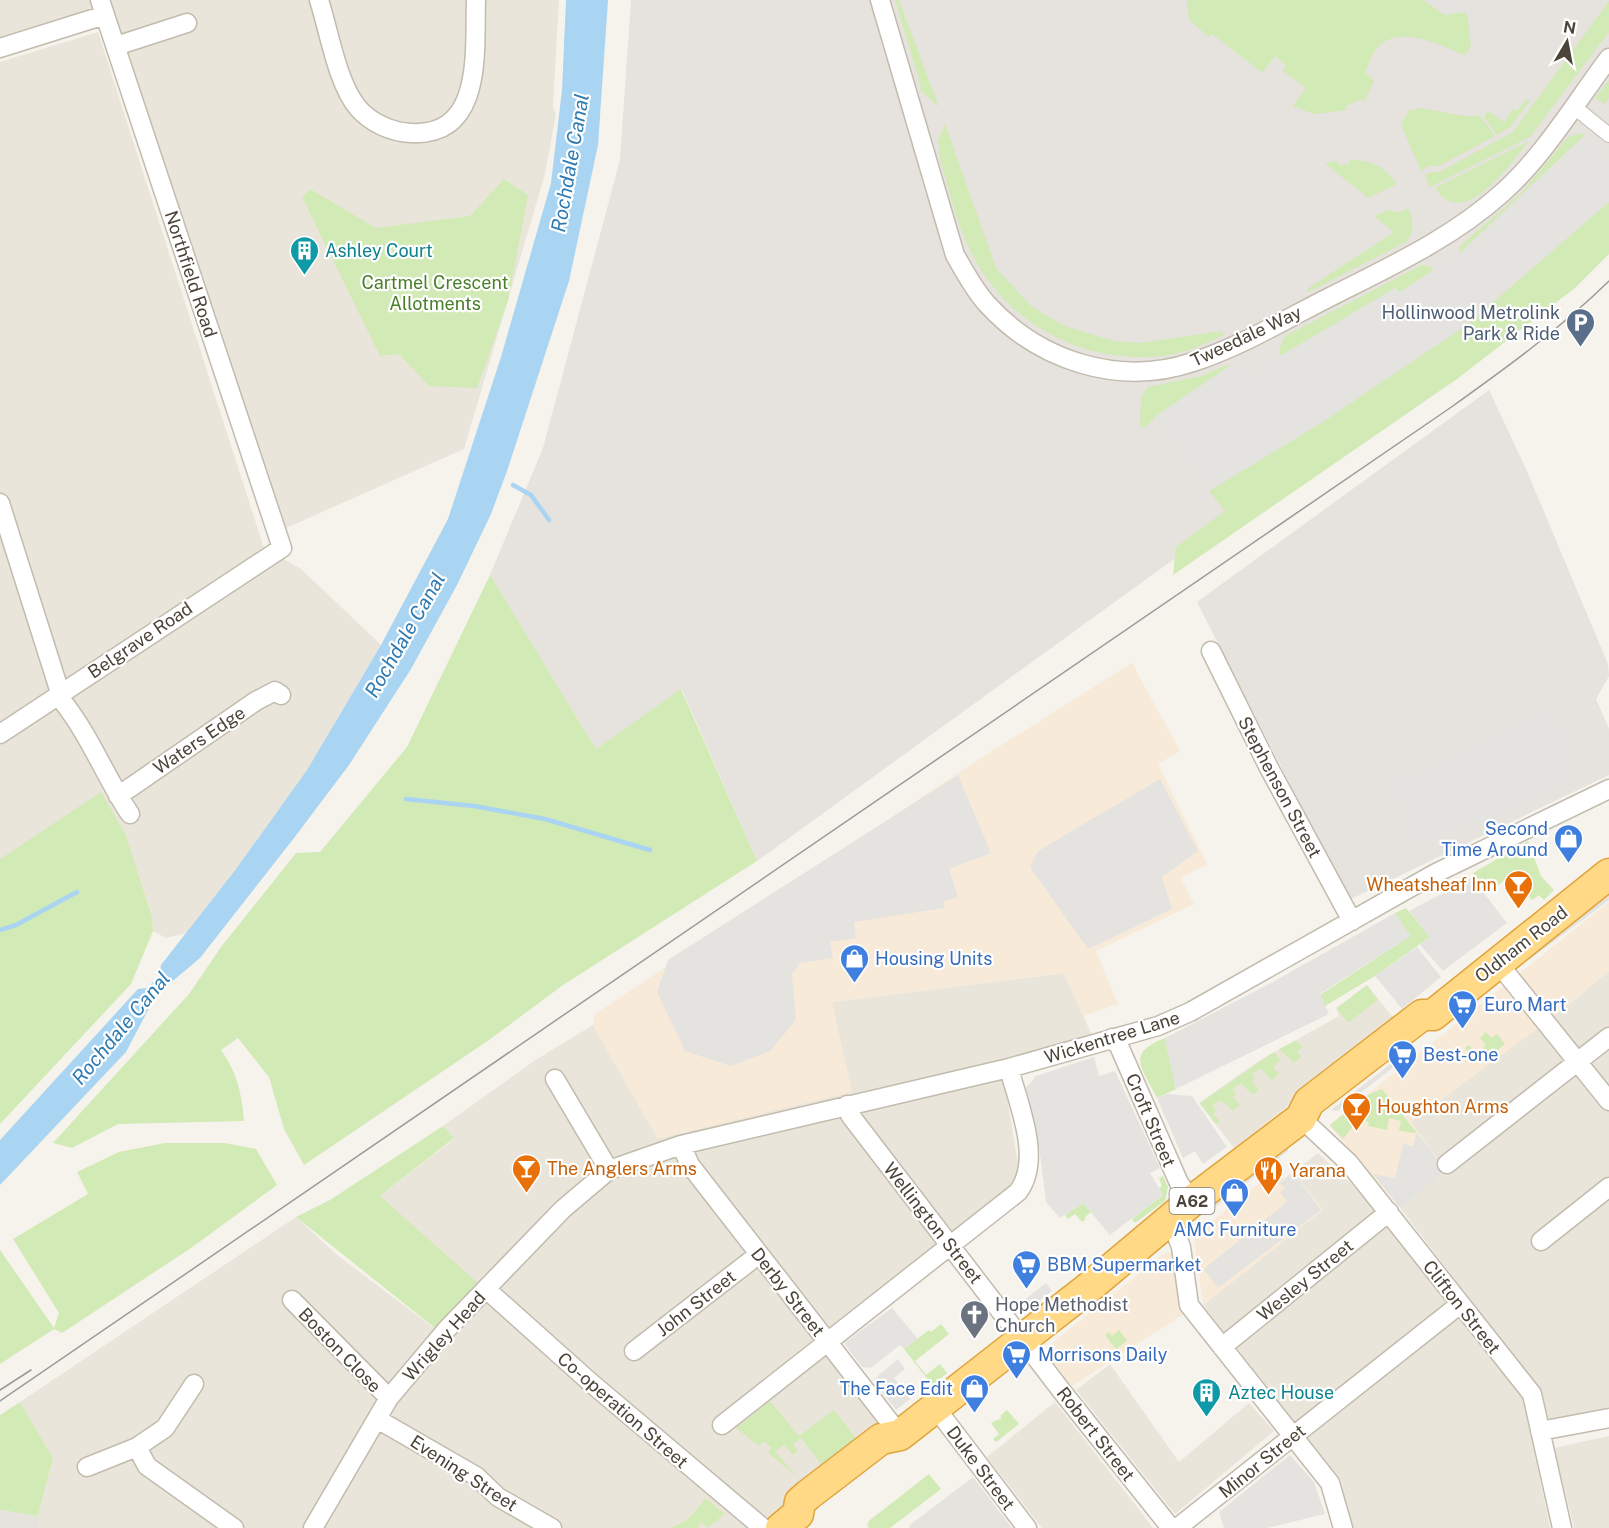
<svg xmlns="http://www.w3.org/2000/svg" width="1609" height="1528" viewBox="0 0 1609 1528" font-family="'Public Sans',sans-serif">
<rect width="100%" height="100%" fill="#f6f3ec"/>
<path fill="#eae5da" d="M0,0H559L553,106L556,114L545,174L464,449L286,528L180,226L109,4L0,38Z
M98,32L264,548L300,568L381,645L307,770L236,869L186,933L166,938L153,931L152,916L125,833L101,793L0,859V62Z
M1609,971V1407L1546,1421L1543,1395L1401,1209L1446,1170L1410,1122L1557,1014Z
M1064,973L1094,1040L1002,1066L1021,1183L818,1342L887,1425L767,1528H38V1516L53,1458L20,1402L296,1217L336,1254L435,1329L380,1196L454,1139L443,1126L534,1061L593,1025L658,1139L832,1002Z
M1367,985L1396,1021L1234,1148L1199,1103L1260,1060L1339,1016L1336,1008Z
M1318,1153L1357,1189L1522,1393L1550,1528H1349L1341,1480L1203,1305L1323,1210L1293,1172Z
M1110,1364L1179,1462L1249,1403L1274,1431L1175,1514L1076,1390Z
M1055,1402L1134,1503L1153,1528H1042L987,1457Z
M1609,1436V1528H1574L1554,1448Z"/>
<path fill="#f7ead8" d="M1132,663L1180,751L1158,764L1207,864L1181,878L1194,904L1096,951L1118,1004L1083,1016L1064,973L832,1002L852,1092L658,1139L593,1025L595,1014L981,758Z
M1609,902V971L1557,1014L1411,1122L1446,1170L1401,1209L1329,1125Z
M1275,1170L1284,1179L1293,1172L1323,1210L1203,1305L1194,1236Z
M1177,1252L1187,1312L1072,1386L1046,1353L1047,1347L1165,1253Z"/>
<path fill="#e6e2dd" d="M631,0H1609V231L1586,261L757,861L682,689L596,749L490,575L543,448L620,160Z
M1489,390L1526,469L1608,664L1609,676L1596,699L1609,729V775L1349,900L1197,602Z
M973,1477L1012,1528H909L910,1525Z
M0,1510L38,1516V1528H0Z"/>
<path fill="#d2eab5" d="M895,0H899L939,107L920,90L921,87Z
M1187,0H1424L1444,15L1464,12L1467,15L1471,46L1465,55C1441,46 1400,23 1378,47C1372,53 1369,64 1365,72L1374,81L1364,102L1361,99L1346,106L1347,110L1314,114L1293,106L1306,88L1283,71L1286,65L1275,56L1263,72L1259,70L1212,34L1209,37L1189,20Z
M1609,1V32L1530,137L1430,187L1425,175L1430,172H1439L1513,132Z
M1609,80V98L1605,104L1595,98Z
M1526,99L1530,101L1510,127L1497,135L1484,117L1488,111L1504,122L1513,109L1517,111Z
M1422,108L1463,116H1480L1495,136L1439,166H1428L1421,171L1401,125L1408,111Z
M945,124L996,268L1031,306L1064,326L1114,341L1140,343L1222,331L1224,335C1206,343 1188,352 1169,355C1089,367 1009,327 972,254C956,224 949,188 939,155L940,144L937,143Z
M1582,133L1585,135L1460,253L1459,247L1522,192L1568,137Z
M1529,141C1509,165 1464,232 1435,188Z
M1350,160C1371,160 1384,166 1397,184L1368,198L1327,165L1326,163L1337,161L1338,165L1349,164Z
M504,179L528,195L508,301L477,388L429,386L399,354L380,356L302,197L310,189L376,228L470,216Z
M1609,202V254L1575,288L1457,379L1173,575L1176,547L1225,511L1209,491L1321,423L1468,324Z
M1408,208C1414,221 1415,231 1406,242L1309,292L1307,289L1394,232L1374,216L1388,210L1399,213Z
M1422,265L1430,266L1433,270L1399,293L1395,288L1281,356L1279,349L1285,336Z
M1227,365L1230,366L1156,416L1144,429L1140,425L1141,397L1148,387L1201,376Z
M490,575L596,749L681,689L757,861L563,985L489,1040L304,1165L284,1129L269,1077L238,1038L221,1050C237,1072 242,1095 244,1121L118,1124L72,1148L53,1143L189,994L221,947L296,853L320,852L407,747Z
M101,792L125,833L152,916L153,931L131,984L0,1124V859Z
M1528,841L1541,876L1554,890L1544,900L1539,895L1532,900L1522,889L1526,885L1515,872L1489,892L1473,873Z
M1406,908L1430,937L1375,976L1325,1006L1320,995L1410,936L1395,913Z
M1367,985L1378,1000L1348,1023L1337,1008Z
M1486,1032L1492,1038L1497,1034L1505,1044L1479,1064L1465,1048L1469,1045L1476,1053L1478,1052L1482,1055L1486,1052L1483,1048L1486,1045L1480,1038Z
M1165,1038L1176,1089L1157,1098C1142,1067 1125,1054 1165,1038Z
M1295,1041L1303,1046L1297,1052L1301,1057L1294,1063L1279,1049Z
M1274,1052L1280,1060L1273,1067L1279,1074L1272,1080L1260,1068L1252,1074L1255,1079L1252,1082L1259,1090L1253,1095L1241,1083L1233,1089L1236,1094L1233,1097L1240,1105L1233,1111L1221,1100L1212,1106L1216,1111L1213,1114L1220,1121L1216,1124L1200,1103Z
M1382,1089L1417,1133L1399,1131L1401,1121L1389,1118L1387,1130L1368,1126L1369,1122L1364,1121L1363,1125L1355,1124L1343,1139L1330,1125L1368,1095Z
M443,1126L454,1138L380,1196L479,1284L436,1329L296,1217L330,1200Z
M165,1143H225L256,1149L277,1185L191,1248L62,1333L54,1329L0,1364V1250L54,1328L59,1313L13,1239L88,1194L77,1172L119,1152Z
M1163,1176L1168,1187L1165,1201L1135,1223L1132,1219L1163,1195L1159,1188L1162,1186L1159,1178Z
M1083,1203L1091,1212L1085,1217L1086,1219L1082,1222L1075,1214L1068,1219L1065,1215Z
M941,1324L949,1334L915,1361L926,1375L940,1364L947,1373L932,1385L904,1349L929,1330L931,1332Z
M1119,1330L1127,1341L1116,1349L1105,1335L1109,1332L1112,1336Z
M770,1401L799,1436L834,1410L859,1442L825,1469L801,1438L793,1444L798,1451L793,1455L784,1445L775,1452L799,1478L768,1453L772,1448L763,1441L759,1446L736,1428Z
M20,1402L53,1458L38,1516L0,1510V1415Z
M1007,1410L1019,1424L996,1442L993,1439L999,1434L991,1423L1002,1418L1000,1416Z
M929,1474L941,1489L890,1528H869L867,1525L870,1520Z
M705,1498L725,1514L707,1528L702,1522L698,1526L700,1528H668C686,1524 695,1513 705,1498Z"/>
<path fill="#e5e3e0" d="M1424,0H1448L1464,12L1444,15Z
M1585,135L1609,160V202L1491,302L1479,301L1462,315L1468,324L1321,423L1209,491L1156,416L1230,366L1251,373L1396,288L1400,293L1460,253Z
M1554,709L1578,760L1573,762L1579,777L1416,852L1387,783Z
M958,775L991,853L949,869L958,897L944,901V908L854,922L856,938L830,942L833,958L800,963L792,974L796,1020L770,1051L731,1066L685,1051L657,992L668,960Z
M1160,779L1198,851L1162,877L1172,909L1088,949L1030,867L1038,851Z
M1472,878L1507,923L1443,971L1420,945L1430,937L1409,911Z
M1609,893V900L1529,960L1522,959Z
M1395,913L1410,936L1320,994L1329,1014L1176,1089L1165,1038L1271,983Z
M1417,947L1441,977L1402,1009L1375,976Z
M1410,1049L1408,1056L1337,1111L1331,1110Z
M1094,1057L1099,1076L1115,1071L1160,1168L1150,1173L1163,1195L1110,1235L1083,1203L1060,1218L1046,1202L1038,1138L1026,1088L1036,1076Z
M1167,1094L1192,1096L1227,1147L1203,1164L1195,1151L1183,1158L1157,1098Z
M1417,1133L1446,1170L1401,1209L1373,1174L1395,1178L1403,1144L1413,1146Z
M1288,1144V1151L1214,1208L1206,1207Z
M1293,1172L1321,1210L1218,1288L1204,1269L1287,1202L1280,1192L1285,1188L1280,1183Z
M1046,1283L1052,1291L1020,1315L1014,1308Z
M892,1308L918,1339L904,1349L900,1345L871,1368L862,1367L844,1343Z
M898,1359L905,1369L894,1378L910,1399L896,1410L873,1380Z
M1290,1455L1314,1482L1325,1514L1267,1528H1224L1219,1512Z"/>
<path fill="#a9d4f2" d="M566,0H608L598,145L569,281L507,471L491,514L457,585L411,669L349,765L294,838L200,958L156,995L126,1052L0,1185V1140L138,989L147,988L159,976L161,965L236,869L307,770L381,645L448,519L501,357L551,183L562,90Z"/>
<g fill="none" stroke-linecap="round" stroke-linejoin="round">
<path stroke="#a9d4f2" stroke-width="4.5" d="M513,485L531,495L549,520
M406,799L474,806L545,819L650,850
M0,930L16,925L77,892"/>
<defs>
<path id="pedestrian" d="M1573,106L1609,135"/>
<path id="minor" d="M319,0C329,31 337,83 358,108C371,123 391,132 411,133C485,137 474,48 476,0
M880,0L955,255C965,272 974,290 987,304C1039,361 1119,387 1193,362C1240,347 1284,320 1328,298C1389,267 1451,239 1502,193C1543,157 1576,102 1609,58
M116,46L187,23
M0,48L105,15
M0,503L63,702C90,736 106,778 130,814
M1211,651L1268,766L1352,921
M0,734L282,548L100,0
M118,796L256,701L275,691L281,695
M1498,963L1609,1101
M1112,1038L1119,1046L1179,1183L1192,1201
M555,1079L609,1170
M847,1105L850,1115L1064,1394L1171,1528
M1301,1118L1349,1163L1532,1394L1562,1528
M681,1145L690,1165L900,1435
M1447,1164L1609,1037
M1166,1223L1176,1234L1181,1247L1189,1305L1330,1483L1343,1528
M1541,1241L1609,1187
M486,1289L590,1382L763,1528
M292,1300L389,1398
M1222,1347L1389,1212
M634,1351L758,1255
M935,1407L1027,1528
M377,1419L476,1476L498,1497L552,1528
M722,1425L1018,1192C1043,1159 1018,1104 1009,1068
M1540,1431L1609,1418
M137,1447L147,1466L234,1528
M87,1467L137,1447L165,1428L194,1384
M313,1528L389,1398L447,1329L563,1209L609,1170L681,1145L1009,1068L1158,1026L1190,1012L1436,873L1609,789
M1177,1528L1459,1305"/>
<path id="trunk" d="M781,1528L798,1514L800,1502L808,1495L881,1439L900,1435L1087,1289L1192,1201L1301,1118L1309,1102L1422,1015H1433L1609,874"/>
</defs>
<use href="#pedestrian" stroke="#c2bbae" stroke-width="16"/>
<use href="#minor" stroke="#c2bbae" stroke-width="21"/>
<use href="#trunk" stroke="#e0a43c" stroke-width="33"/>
<use href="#pedestrian" stroke="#fff" stroke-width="14"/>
<use href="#minor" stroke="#fff" stroke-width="18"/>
<use href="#trunk" stroke="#ffd985" stroke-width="30"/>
<path stroke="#9a9a9a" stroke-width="1.5" d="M0,1390L31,1370
M0,1401L1450,408C1506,368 1560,329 1609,281"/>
</g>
<defs>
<symbol id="building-pin" viewBox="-11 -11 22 30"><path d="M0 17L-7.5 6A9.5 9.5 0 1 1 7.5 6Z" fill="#0f9aa8" stroke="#fff"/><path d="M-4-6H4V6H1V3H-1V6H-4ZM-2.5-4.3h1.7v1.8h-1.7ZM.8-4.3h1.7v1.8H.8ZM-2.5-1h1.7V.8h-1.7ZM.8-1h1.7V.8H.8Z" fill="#fff"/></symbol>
<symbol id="parking-pin" viewBox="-11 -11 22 30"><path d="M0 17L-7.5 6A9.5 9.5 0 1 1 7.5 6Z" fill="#5c6f8a" stroke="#fff"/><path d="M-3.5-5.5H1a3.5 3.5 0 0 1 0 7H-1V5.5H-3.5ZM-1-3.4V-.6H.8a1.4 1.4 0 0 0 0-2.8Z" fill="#fff"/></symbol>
<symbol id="shop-pin" viewBox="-11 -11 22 30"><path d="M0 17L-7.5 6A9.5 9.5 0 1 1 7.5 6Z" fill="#3f7fe0" stroke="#fff"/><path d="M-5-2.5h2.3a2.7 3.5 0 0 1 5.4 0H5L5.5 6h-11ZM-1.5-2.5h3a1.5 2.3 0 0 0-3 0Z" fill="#fff"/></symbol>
<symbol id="bar-pin" viewBox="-11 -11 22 30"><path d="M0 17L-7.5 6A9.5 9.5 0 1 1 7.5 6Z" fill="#e8710a" stroke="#fff"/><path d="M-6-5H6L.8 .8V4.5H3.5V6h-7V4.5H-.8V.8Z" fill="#fff"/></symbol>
<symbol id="supermarket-pin" viewBox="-11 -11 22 30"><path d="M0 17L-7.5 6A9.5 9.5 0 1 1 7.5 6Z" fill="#3f7fe0" stroke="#fff"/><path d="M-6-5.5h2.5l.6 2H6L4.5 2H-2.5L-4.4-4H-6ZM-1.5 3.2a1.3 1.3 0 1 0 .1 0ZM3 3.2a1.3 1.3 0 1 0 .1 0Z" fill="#fff"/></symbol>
<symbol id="restaurant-pin" viewBox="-11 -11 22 30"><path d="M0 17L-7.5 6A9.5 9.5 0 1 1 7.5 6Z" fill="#e8710a" stroke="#fff"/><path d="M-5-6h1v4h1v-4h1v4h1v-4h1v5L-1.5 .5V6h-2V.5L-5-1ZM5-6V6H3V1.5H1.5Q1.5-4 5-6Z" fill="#fff"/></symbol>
<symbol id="church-pin" viewBox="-11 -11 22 30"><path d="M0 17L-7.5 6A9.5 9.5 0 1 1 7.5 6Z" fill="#6b7280" stroke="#fff"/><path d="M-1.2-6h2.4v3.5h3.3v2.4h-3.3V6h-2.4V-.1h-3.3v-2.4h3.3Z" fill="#fff"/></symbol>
</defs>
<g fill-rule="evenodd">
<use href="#building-pin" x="288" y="234" width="33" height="45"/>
<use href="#parking-pin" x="1564" y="306" width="33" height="45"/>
<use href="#shop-pin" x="1552" y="822" width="33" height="45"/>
<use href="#bar-pin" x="1502" y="868" width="33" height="45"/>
<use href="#shop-pin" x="838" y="942" width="33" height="45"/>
<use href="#supermarket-pin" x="1446" y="988" width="33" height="45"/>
<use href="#supermarket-pin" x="1386" y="1038" width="33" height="45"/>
<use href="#bar-pin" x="1340" y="1090" width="33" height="45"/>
<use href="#bar-pin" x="510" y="1152" width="33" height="45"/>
<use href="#restaurant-pin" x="1252" y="1154" width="33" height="45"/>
<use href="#shop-pin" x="1218" y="1176" width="33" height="45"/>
<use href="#supermarket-pin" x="1010" y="1248" width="33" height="45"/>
<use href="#church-pin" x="958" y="1298" width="33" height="45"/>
<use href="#supermarket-pin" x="1000" y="1338" width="33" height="45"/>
<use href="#shop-pin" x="958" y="1372" width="33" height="45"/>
<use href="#building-pin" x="1190" y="1376" width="33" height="45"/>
</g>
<g text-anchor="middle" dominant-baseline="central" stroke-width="4.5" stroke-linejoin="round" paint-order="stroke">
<rect fill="#fff" stroke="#817c74" stroke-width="1.5" x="1169.5" y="1188" width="45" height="26" rx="4.5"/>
<g font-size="16" font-weight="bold" fill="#4b4439">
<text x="1192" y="1201">A62</text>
</g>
<g font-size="18" fill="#0d838f" stroke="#fff" text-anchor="start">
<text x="325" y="250">Ashley Court</text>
<text x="1228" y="1392">Aztec House</text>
</g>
<g font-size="18" fill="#4b4439" stroke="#fff">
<text transform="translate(191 274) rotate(72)">Northfield Road</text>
<text transform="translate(1246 336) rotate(-25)">Tweedale Way</text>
<text transform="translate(140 640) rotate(-34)">Belgrave Road</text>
<text transform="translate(199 740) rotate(-34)">Waters Edge</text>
<text transform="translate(1280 787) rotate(62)">Stephenson Street</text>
<text transform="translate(1521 944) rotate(-38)">Oldham Road</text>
<text transform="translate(1112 1037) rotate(-17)">Wickentree Lane</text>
<text transform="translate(1151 1120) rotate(67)">Croft Street</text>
<text transform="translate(933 1223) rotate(52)">Wellington Street</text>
<text transform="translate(1305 1280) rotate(-39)">Wesley Street</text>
<text transform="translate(788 1292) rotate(52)">Derby Street</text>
<text transform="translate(696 1303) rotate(-38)">John Street</text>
<text transform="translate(1462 1307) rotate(52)">Clifton Street</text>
<text transform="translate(444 1336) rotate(-48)">Wrigley Head</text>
<text transform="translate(340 1350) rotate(46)">Boston Close</text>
<text transform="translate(623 1410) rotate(41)">Co-operation Street</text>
<text transform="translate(1096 1434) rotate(52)">Robert Street</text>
<text transform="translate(1262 1461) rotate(-39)">Minor Street</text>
<text transform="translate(981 1468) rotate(53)">Duke Street</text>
<text transform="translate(464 1473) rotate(33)">Evening Street</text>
</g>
<g font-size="18" fill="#4a7f2a" stroke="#fff">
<text x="435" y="282">Cartmel Crescent<tspan x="435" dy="21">Allotments</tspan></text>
</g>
<g font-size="18" fill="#4e5e75" stroke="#fff" text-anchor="end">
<text x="1560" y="312">Hollinwood Metrolink<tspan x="1560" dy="21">Park &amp; Ride</tspan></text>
</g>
<g font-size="18" fill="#366cbe" stroke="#fff" text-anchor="start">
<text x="1548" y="828" text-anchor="end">Second<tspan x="1548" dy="21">Time Around</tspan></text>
<text x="875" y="958">Housing Units</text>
<text x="1484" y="1004">Euro Mart</text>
<text x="1423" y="1054">Best-one</text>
<text x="1235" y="1229" text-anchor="middle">AMC Furniture</text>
<text x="1047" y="1264">BBM Supermarket</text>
<text x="1038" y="1354">Morrisons Daily</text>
<text x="953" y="1388" text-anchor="end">The Face Edit</text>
</g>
<g font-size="18" fill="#c56008" stroke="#fff" text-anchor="start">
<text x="1497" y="884" text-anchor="end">Wheatsheaf Inn</text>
<text x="1377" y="1106">Houghton Arms</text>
<text x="547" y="1168">The Anglers Arms</text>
<text x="1289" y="1170">Yarana</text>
</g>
<g font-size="18" fill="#5b616d" stroke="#fff" text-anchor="start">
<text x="995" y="1304">Hope Methodist<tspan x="995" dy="21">Church</tspan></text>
</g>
<g font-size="20" font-style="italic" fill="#2e7ab2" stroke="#fff">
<text transform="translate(570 163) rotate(-80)">Rochdale Canal</text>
<text transform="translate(405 635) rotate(-60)">Rochdale Canal</text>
<text transform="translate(121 1028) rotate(-50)">Rochdale Canal</text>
</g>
</g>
<g transform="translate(1567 42) rotate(10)" stroke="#ffffff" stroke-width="4.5" paint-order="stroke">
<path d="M0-4.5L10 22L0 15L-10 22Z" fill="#4b4439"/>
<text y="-9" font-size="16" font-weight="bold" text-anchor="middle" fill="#4b4439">N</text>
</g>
</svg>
